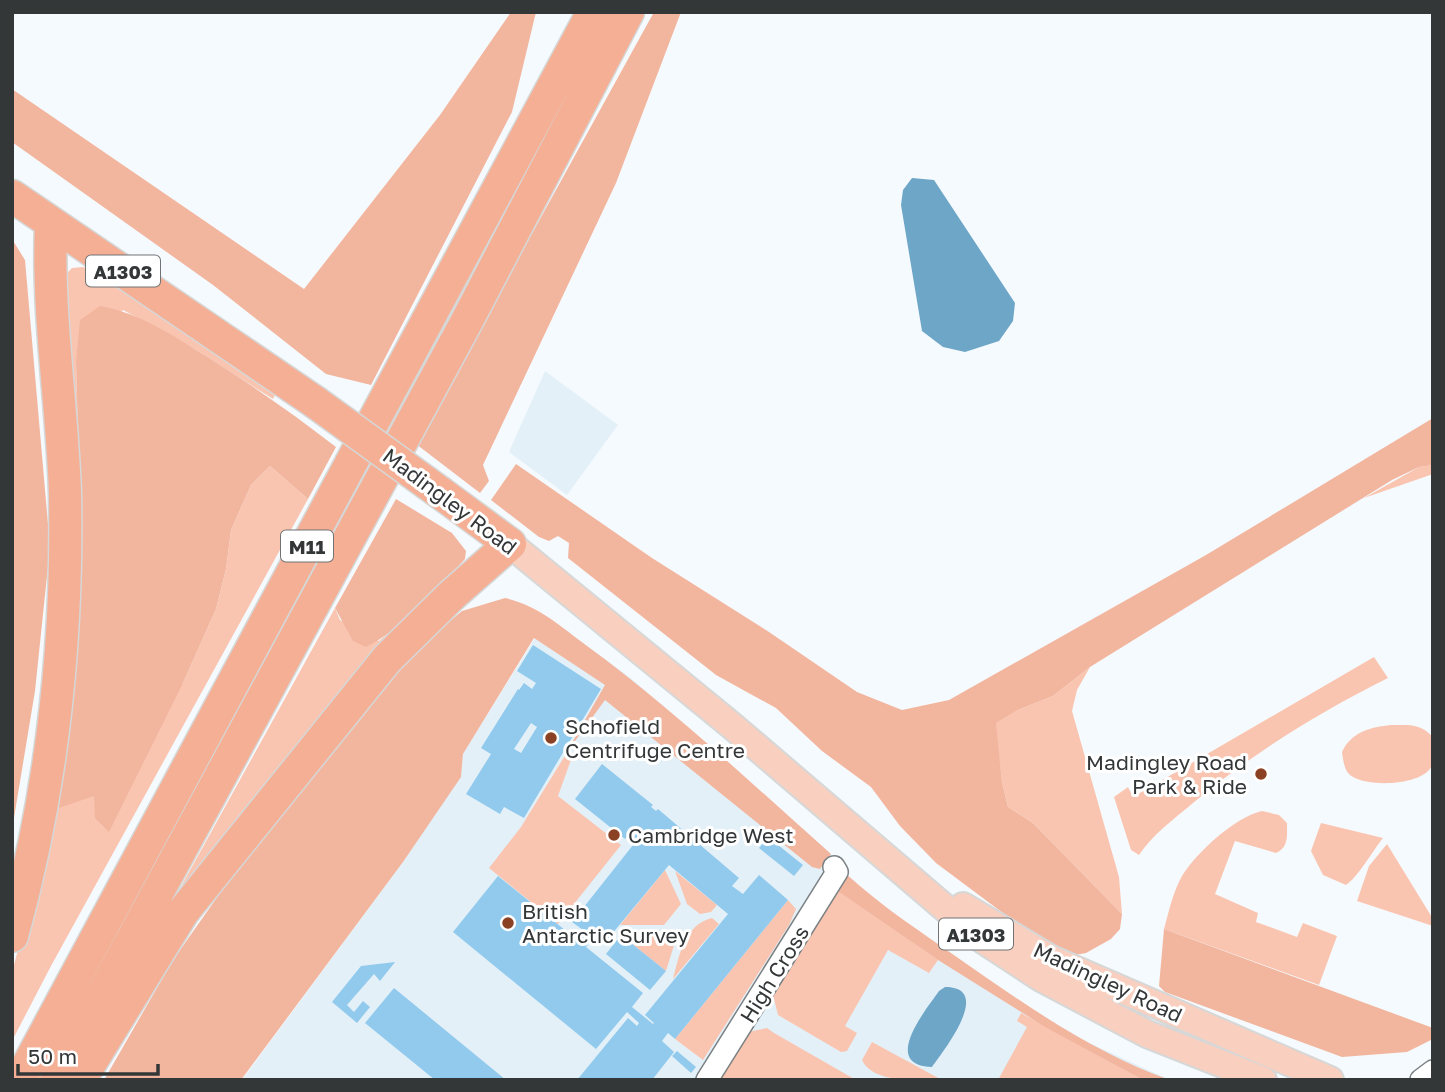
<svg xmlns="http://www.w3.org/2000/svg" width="1445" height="1092" viewBox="0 0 1445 1092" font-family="'Golos Text',sans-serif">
<rect width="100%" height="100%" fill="#f5fafe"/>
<path fill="#e3f0f8" d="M545,371L618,425L567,495L509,452Z
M548,617L632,679L831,854L845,873L876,901L1018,1001L1083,1040L1170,1080H242L403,862L431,817L461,777L463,754Z"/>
<path fill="#fac5b0" d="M83,267L94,271L184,331L279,387L273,399L191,347L123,310L76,362L79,471L183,683L216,609L226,569L231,530L251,485L270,466L308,499L51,966L12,1041V972L37,880L65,275L72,268Z
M1433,465V474L1364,498L1419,467Z
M335,608L340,620L379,641L410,614L147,948Z
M1374,657L1388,678C1318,713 1253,753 1193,803C1173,820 1153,834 1139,855L1131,850L1114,797L1128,787L1133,797Z
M1090,667L1077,690L1072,711L1119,877L1122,914L1033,823L1008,807L1002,782L995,723L1018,710L1053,696Z
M1391,725C1409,725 1420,723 1433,737C1433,745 1435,757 1432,765C1425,786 1362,789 1348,773C1344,768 1343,759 1342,752C1351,732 1371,727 1391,725Z
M566,754L572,757L558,796L621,845L558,924L489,868L521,827Z
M1262,811L1279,815L1287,823C1287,834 1289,848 1276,853L1235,841L1215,894L1258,913L1256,922L1297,937L1303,923L1337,936L1319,985L1164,929C1169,911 1173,892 1182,876C1197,852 1235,817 1262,811Z
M1321,823L1383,838C1372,852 1358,877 1346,885L1323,875L1311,851Z
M1387,844L1433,919V926L1357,901L1369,866Z
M665,870L681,904L664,925H620Z
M675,871L717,905L711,912L700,914L687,904Z
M835,888L938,960L929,973L888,950L845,1026L857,1033L847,1051L841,1052L778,1015L772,991Z
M788,900L796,909L789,925L703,1060L675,1039Z
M712,918L719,924L673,979C679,956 685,924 712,918Z
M663,932L675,942L666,971L621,935Z
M1021,1013L1143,1080H998L1027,1027L1017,1021Z
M767,1028L774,1033L856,1080H714L748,1032Z
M872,1042L942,1080C919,1080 873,1084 862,1060Z"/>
<path fill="#f2b69f" d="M511,12H536L512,112L371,385L326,374L213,285L12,142V89L304,289L440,115Z
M654,12H681L616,183L483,465L489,481L480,493L416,444Z
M12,239L25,260L50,547L35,691L12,830Z
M100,306C141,313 177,338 212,360C255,387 296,416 336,447L308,499L270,466L251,485L231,530L226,569L216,609L183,683L109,832L95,818L94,796L56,809L79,471L76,362L80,320Z
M1433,418V465L1419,467L1392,480L1090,667L1053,696L1018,710L996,723L1002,782L1008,807L1033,823L1122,914L1120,929L1111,939L1086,953L1075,955L1043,943L936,863L900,826L871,787L822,751L776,708L716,675L568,558L569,543L558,536L549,541L539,537L491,500L516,464L652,558L769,632L857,692L902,710L949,700L1206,555Z
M396,499L452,533L466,551L465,559C439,588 401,630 366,647L353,641L335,608Z
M505,598C539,606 560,626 587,646C673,709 751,783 831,854L820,869L812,867L605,700L575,741H573L605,685L534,638L463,754L461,777L403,862L241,1080H104L173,960L253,846L409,655L462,611Z
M845,873C881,906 921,932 961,960C1027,1006 1094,1053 1170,1080H1143L1045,1027L938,960L835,889Z
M1164,929L1433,1028V1039L1407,1052L1342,1057L1165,992L1159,986Z"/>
<path fill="#6ea6c8" d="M912,178L934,180L1015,303L1013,321L999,341L965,352L943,347L922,331L901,205L903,190Z
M945,987C994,987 944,1050 932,1067C880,1065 926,1010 939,991Z"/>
<path fill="#91caed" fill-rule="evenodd" d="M533,645L601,689L524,818L504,807L500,814L466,794L491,754L481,748L518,689L519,690L524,683L532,689L536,683L517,671ZM531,723L537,727L521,753L514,749Z
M602,764L653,805L651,807L656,811L658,809L739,878L732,886L743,894L759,875L788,900L675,1039L668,1033L662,1041L674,1052L652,1080H577L628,1018L637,1026L639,1023L627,1012L596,1049L453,932L498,876L576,939L583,930L572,922L637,840L634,837L640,829L636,826L625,839L575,799ZM669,865L728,914L645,1015L654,1023L653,1024L632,1007L643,993L586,947L593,939L602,946Z
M768,837L803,865L794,876L759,848Z
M621,935L666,971L650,990L606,954Z
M395,962L380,981L374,974L347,1005L354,1012L363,1001L370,1007L357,1023L332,1002L361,966Z
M394,988L506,1080H435L365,1023Z
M677,1051L696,1067L691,1073L672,1056Z"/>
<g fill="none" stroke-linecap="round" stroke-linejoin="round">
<defs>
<path id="minor" d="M707,1080L837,872L834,867
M1421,1080L1433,1071"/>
<path id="major" d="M510,544L731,725L980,938L1041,978L1147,1034L1263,1080
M963,906L1051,959L1330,1080"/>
<path id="highway" d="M12,196L315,402
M12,936C52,792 68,643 65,493C62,403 47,314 51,223
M20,1080L593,12
M56,1080L468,319L628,12
M80,1080L183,912L387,659L452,595L510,544L442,494"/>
</defs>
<use href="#minor" stroke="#7b8083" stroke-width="24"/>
<use href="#major" stroke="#d6d7d7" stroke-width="30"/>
<use href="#highway" stroke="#d6d7d7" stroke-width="35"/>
<use href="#minor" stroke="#fff" stroke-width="21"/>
<use href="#major" stroke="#f9cfbf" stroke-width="26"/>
<use href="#highway" stroke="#f5af94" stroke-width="32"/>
<defs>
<path id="highway-bridge" d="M315,402L442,494"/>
</defs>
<use href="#highway-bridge" stroke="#d6d7d7" stroke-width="35" stroke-linecap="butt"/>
<use href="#highway-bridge" stroke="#f5af94" stroke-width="32"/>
</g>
<g fill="#8b4224" stroke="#fff" stroke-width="2.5">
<circle cx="551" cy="738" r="7"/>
<circle cx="1261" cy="774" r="7"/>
<circle cx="614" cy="835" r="7"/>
<circle cx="508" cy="923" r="7"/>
</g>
<g text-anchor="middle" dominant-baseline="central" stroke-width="6" stroke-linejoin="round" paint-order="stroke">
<g fill="#fff" stroke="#717374" stroke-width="2">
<rect x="86" y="255.5" width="74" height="31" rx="5"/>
<rect x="281" y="530.5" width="52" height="31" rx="5"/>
<rect x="939" y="918.5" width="74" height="31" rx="5"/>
</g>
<g font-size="19" font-weight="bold" fill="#343738">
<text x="123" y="271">A1303</text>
<text x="307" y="546">M11</text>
<text x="976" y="934">A1303</text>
</g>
<g font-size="21" fill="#343738" stroke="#fff">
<text transform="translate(450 501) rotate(37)">Madingley Road</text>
<text transform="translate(774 974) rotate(-58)">High Cross</text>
<text transform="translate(1108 982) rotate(25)">Madingley Road</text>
</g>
<g font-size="21" fill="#343738" stroke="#fff" text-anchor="start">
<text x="565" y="726">Schofield<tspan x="565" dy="24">Centrifuge Centre</tspan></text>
<text x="1247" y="762" text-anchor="end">Madingley Road<tspan x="1247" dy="24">Park &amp; Ride</tspan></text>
<text x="628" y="835">Cambridge West</text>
<text x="522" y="911">British<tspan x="522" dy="24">Antarctic Survey</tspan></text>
</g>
</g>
<rect width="1445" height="1092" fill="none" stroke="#343738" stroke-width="28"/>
<path d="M18 1064v10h140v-10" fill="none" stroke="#343738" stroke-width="3.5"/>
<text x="28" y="1064" font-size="21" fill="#343738" stroke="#ffffff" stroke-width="5" paint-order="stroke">50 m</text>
</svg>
